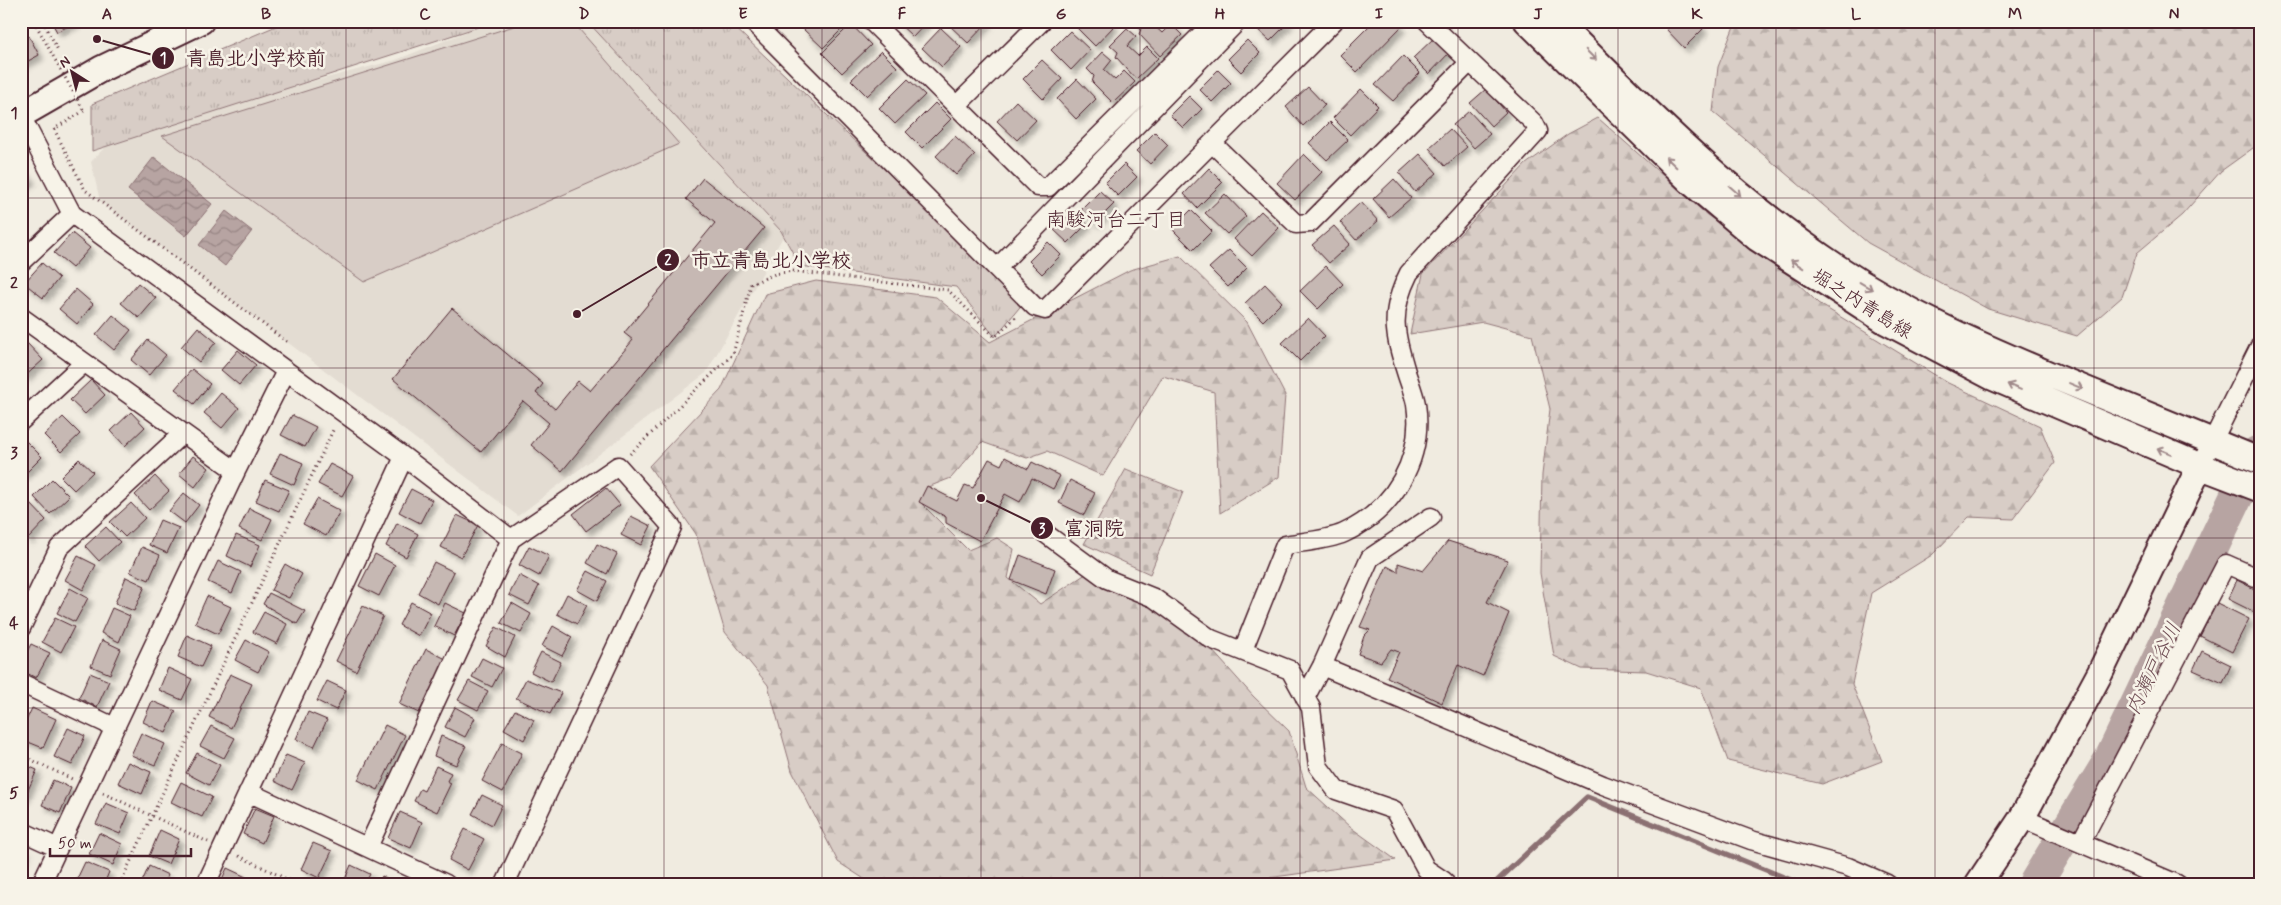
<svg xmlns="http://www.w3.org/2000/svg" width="2281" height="905" viewBox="0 0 2281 905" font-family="Mynerve,'Klee One',sans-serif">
<defs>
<pattern id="grass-tufts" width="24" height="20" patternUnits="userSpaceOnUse" patternTransform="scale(1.25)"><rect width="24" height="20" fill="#d8cdc6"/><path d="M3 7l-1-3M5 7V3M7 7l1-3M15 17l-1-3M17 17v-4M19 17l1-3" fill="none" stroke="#bbb0aa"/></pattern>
<pattern id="forest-firs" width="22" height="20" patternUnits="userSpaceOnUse" patternTransform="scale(1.25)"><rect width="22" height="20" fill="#d8cdc6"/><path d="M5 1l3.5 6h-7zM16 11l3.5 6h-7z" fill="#bbb0aa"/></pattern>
<pattern id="cemetery-stones" width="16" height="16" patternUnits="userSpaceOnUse" patternTransform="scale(1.25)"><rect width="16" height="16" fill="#d8cdc6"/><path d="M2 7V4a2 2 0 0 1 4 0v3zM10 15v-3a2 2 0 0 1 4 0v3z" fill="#bbb0aa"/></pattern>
<pattern id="water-waves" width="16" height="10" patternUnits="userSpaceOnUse" patternTransform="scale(1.25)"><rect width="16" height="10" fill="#b7a4a2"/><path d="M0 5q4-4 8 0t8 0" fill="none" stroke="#978584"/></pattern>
<filter id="shadow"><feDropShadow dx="4.5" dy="4.5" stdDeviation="2.5" flood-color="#0004"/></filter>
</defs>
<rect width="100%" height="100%" fill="#f0ebe0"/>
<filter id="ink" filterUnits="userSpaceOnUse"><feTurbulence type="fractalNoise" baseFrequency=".02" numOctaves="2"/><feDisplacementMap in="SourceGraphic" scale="10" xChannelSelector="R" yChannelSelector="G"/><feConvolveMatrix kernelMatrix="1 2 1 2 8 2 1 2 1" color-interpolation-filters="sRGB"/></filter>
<g filter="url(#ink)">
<path fill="#e3dcd2" d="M494,21H587L784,235L706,373L518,516L100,201L91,162L120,131L396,60Z"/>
<path fill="url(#grass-tufts)" stroke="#917678" d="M288,21H497L92,151V104Z
M587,21H728L1024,302L995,337L956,287L800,266L781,231Z"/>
<path fill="url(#forest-firs)" stroke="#917678" d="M1736,21H2260V143L2221,171L2182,215L2137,253L2122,297L2077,336L1988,309L1868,243L1713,112L1718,67Z
M1598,118L1707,215L1774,260L1818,303L1948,383L2040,426L2055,463L2013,519L1969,517L1932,555L1871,593L1852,684L1882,761L1822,784L1728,761L1701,688L1646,671L1582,669L1554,656L1540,573L1542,475L1550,409L1532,335L1483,322L1410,334L1423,274L1526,164L1568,134Z
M1180,256L1247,322L1285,395L1279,477L1220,513L1214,392L1163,376L1103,476L1047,451L1027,458L982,442L951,478L928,487L922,504L968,550L997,538L1014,549L1008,578L1040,604L1098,566L1162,594L1253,696L1289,731L1306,787L1350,827L1396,860L1225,884H872L838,862L792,771L768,685L725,632L696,534L649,466L721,390L765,294L816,281L936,297L990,342L1130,270Z"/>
<path fill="url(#cemetery-stones)" stroke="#917678" d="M1126,469L1183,492L1150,574L1084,544Z"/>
<path fill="#d8cdc6" stroke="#917678" d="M530,21H572L679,144L364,282L162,136Z"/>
<path fill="url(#water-waves)" stroke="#8b6f72" d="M154,157L212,204L186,236L128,190Z
M226,211L252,231L225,266L199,245Z"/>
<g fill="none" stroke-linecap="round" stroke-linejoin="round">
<path stroke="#8b6f72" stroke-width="5.5" d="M1494,884L1587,797L1798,883L1839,884"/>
<path stroke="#b7a4a2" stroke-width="34" d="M2035,884L2111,759L2257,453"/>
</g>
<path fill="#c6b8b3" stroke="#4a1f2b" filter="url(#shadow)" d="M51,21H75L76,22L57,32Z
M811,21H834L842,29L823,48L803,29Z
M896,21H928L913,37Z
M951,21H985L987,23L968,43L948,24Z
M1080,21H1109L1114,26L1095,46L1075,26Z
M1153,21L1151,23L1162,33L1171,24L1182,35L1160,56L1139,34L1141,29L1134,22Z
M1263,21H1288L1289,22L1270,41L1256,28Z
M1374,21H1395L1401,27L1357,72L1340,55Z
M1675,21H1696L1703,29L1684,48L1666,29Z
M851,24L871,45L842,73L822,53Z
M941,28L961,47L942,67L922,48Z
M1127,28L1136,36L1127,46L1138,56L1147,47L1158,58L1136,79L1116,57L1118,52L1110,45Z
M1070,31L1090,50L1071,70L1051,50Z
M29,36L39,55L21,65V41Z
M1435,37L1450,52L1429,74L1413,58Z
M1247,40L1260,53L1241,72L1228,59Z
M881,51L897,67L867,96L851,80Z
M1103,52L1112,60L1104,70L1115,80L1124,71L1135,82L1113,103L1092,82L1094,76L1087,69Z
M1403,56L1420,73L1393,101L1375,85Z
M1042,60L1062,79L1043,99L1023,79Z
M1218,70L1231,83L1212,102L1199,89Z
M908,79L925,95L895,124L879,108Z
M1077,79L1096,99L1076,119L1057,99Z
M1308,87L1325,105L1303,126L1286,107Z
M1361,89L1378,106L1350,135L1333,118Z
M1486,89L1506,112L1491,126L1470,103Z
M1189,96L1202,109L1183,128L1170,115Z
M1016,101L1036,120L1017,140L997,121Z
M935,103L951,119L922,148L906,132Z
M1469,111L1490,134L1474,148L1453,125Z
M1330,122L1348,140L1327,160L1309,143Z
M1450,129L1467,147L1445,166L1429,148Z
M1155,132L1168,145L1150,164L1136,151Z
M955,136L975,155L956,175L936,156Z
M1304,154L1322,172L1295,200L1277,183Z
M1420,154L1437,173L1415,192L1399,173Z
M1124,164L1137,177L1118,196L1105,183Z
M1209,168L1223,182L1197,208L1184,194Z
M21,169L31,179L21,188Z
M703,178L764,228L562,471L531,445L549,423L523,401L481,452L393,379L452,308L543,384L536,393L555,409L578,381L590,391L633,340L624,333L715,223L686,199Z
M1394,179L1411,198L1389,217L1373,199Z
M1100,191L1114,204L1095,223L1081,210Z
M1225,194L1246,216L1227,234L1205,213Z
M1361,202L1378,221L1356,240L1340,222Z
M1191,210L1212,231L1193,250L1172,229Z
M1073,211L1087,224L1068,243L1054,230Z
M1261,211L1279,228L1252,256L1234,239Z
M1334,226L1350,244L1329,263L1312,245Z
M72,233L90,248L72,268L54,253Z
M1048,242L1061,255L1042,274L1029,261Z
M1229,250L1247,268L1228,287L1209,268Z
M42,263L59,278L43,298L24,283Z
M1326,266L1343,284L1318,309L1300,291Z
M138,283L156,298L139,318L121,303Z
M1265,284L1282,302L1263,321L1245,303Z
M76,289L93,304L77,324L59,309Z
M113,315L131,330L114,350L96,335Z
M1308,318L1325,336L1300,361L1282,343Z
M198,327L216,342L199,362L181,347Z
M148,340L166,355L149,375L131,360Z
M27,343L43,360L23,378L21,376V348Z
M238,350L256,365L239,385L221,370Z
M192,369L210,384L194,404L175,389Z
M91,380L105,395L85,414L70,400Z
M221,393L239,408L222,428L204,413Z
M131,412L145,427L125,446L111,431Z
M292,415L316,427L305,447L281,435Z
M63,417L80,434L61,452L44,435Z
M25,440L42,457L23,476L21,474V444Z
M280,453L303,463L294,485L270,474Z
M193,456L209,468L195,487L179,474Z
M1005,457L1028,469L1032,462L1060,476L1053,489L1032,478L1020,502L1005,494L980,541L946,523V517L919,502L927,486L957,501L965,485L973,488L989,459L1001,465Z
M79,459L93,472L74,490L61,477Z
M330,464L353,476L342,496L318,484Z
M155,476L169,491L149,510L135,495Z
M52,479L69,496L50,514L34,497Z
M265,480L289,490L279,511L256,501Z
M1070,480L1095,493L1084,515L1059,503Z
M606,488L620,505L586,531L573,514Z
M411,489L432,500L420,523L399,512Z
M184,493L199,505L185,523L169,511Z
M317,499L340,511L326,536L303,524Z
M30,503L46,520L28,539L21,532V512Z
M131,503L145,518L125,537L110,522Z
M249,508L272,519L262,540L239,529Z
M457,515L478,525L461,557L441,547Z
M631,516L651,526L641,545L621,535Z
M160,520L179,528L167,553L149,545Z
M397,523L418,534L406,557L386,546Z
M106,527L120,542L99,561L85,546Z
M236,535L260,545L250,567L227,556Z
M1448,541L1508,560L1487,602L1509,613L1483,676L1458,665L1442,703L1387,677L1399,652L1391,649L1381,662L1358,654L1364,636L1370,630L1360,627L1387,566L1398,572V563L1423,571Z
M597,544L617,554L607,574L587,563Z
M529,546L549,556L539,576L519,565Z
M142,547L160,555L149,580L130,572Z
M375,554L395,565L379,596L359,586Z
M1020,555L1055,569L1046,594L1011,580Z
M78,556L96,565L83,590L65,580Z
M218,561L241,572L232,593L208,582Z
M434,562L454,572L438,604L418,593Z
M285,564L302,574L289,598L271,590Z
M588,571L607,581L597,601L577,590Z
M519,575L539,586L529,605L509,595Z
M126,577L145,586L134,611L115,603Z
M2237,580L2260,592V615L2228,599Z
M70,588L88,598L75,622L57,613Z
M269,593L305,611L297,624L263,604Z
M567,594L587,605L577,624L557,614Z
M207,596L231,607L218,634L195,623Z
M411,602L431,613L419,636L399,625Z
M445,603L466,613L454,636L434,626Z
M512,603L531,614L521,633L501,623Z
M2217,603L2249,619L2232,652L2200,636Z
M363,606L383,616L356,671L336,661Z
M112,608L130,616L119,642L101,633Z
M264,612L287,624L277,644L253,632Z
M55,618L74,627L61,652L42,642Z
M553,626L572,637L562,656L542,646Z
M496,627L515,637L505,657L486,646Z
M187,635L211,646L201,667L178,657Z
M102,640L121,649L110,674L91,666Z
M246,640L269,652L258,672L235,660Z
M31,644L50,653L36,678L21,670V663Z
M426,649L446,659L419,713L399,704Z
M2202,651L2231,665L2223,683L2193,670Z
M541,652L561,662L551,682L531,672Z
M482,658L502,668L492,687L472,677Z
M168,668L192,679L182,700L159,690Z
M90,673L109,681L97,707L79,698Z
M230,674L252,684L231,728L209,717Z
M526,679L561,693L550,714L516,698Z
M327,681L346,690L336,710L317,701Z
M469,681L488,691L478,710L458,700Z
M152,701L176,711L166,733L143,722Z
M455,707L475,718L465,737L445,727Z
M32,708L56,719L43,748L21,739V732Z
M515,710L534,720L524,740L504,729Z
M308,712L327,720L314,747L296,739Z
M385,725L405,735L378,790L358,780Z
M211,726L235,738L224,758L200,746Z
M68,728L85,736L72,765L54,757Z
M141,733L165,744L155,765L131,755Z
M441,736L466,746L456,765L434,756Z
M502,743L522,753L503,792L482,781Z
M197,753L220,765L209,785L186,773Z
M286,755L305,763L292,790L274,781Z
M128,762L151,772L142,794L118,783Z
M21,763L37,770L24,799L21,798Z
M436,766L451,773L447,781L451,783L437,812L414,801L420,789L424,791Z
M53,780L71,788L60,813L42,805Z
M181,782L212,797L202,817L171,802Z
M482,795L502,805L492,825L472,814Z
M106,803L129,813L120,834L96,824Z
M255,808L274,816L262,843L243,834Z
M400,812L422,822L411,848L388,838Z
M465,829L484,839L468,870L449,860Z
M160,830L179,839L168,864L149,856Z
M99,833L122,844L113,865L89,854Z
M313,843L332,851L319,878L301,869Z
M21,848L26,850L21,859Z
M85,862L109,872L104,884L75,883Z
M351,865L370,874L365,884H343Z
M149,866L168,875L164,884H141Z
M227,868L246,877L243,884H220Z
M382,876L400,884H378Z"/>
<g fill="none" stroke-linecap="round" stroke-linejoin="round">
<defs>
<path id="street" d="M752,21L1035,307L1045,310L1334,21
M871,21L1038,187H1048L1215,21
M956,106L1042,21
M21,116L72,214L404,457L511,539L618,466L672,527L505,884
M1212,143L1296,224L1310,223L1470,62
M21,262L72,214
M997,268L1238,21
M21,317L236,471
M21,421L84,363
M2200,466L2260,346
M1042,531L1107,579L1154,598L1211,639L1290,670L1311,708L1318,766L1336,790L1394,810L1426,869L1444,881L1445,884
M21,628L59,548L183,433
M1243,650L1285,545C1302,542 1329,540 1344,533C1394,510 1424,458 1416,404C1414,394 1410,384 1407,375C1394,333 1389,313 1409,273L1538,131L1534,123L1427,21
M1322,666L1603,785L1751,840L1848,867L1887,884
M21,683L114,727
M1305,698L1322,666L1370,558L1431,517
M248,792L446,884
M2022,818L2177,884
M21,831L58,848
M2081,842L2226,564L2260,579
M368,847L511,539
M41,884L236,471L286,371
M206,884L404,457"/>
<path id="secondary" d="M1527,21L1691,182L1757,238L1887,322L1992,377L2200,466L2260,489
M1556,21C1645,110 1733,199 1838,268C1905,313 1979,345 2053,376C2122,405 2191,433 2260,461
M21,115L101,69L201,21
M1978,884L2022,818L2100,673L2200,466"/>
</defs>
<use href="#street" stroke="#4a1f2b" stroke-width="21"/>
<use href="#secondary" stroke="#4a1f2b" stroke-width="29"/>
<path stroke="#4a1f2b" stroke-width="3" stroke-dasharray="1 4" stroke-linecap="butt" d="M34,21L53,56
M43,21L59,52
M84,111L54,129L85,190L287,342
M630,454L733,354L751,284L775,274L792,271L948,290L995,337L1018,315
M21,755L72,779
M103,793L208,842
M239,856L297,884
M120,884L334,428"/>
<use href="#street" stroke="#f7f3e8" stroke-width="18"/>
<use href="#secondary" stroke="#f7f3e8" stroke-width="25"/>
<path stroke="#4a1f2b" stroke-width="3" stroke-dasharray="1 4" stroke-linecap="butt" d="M53,56L84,111"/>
</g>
<defs><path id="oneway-shaft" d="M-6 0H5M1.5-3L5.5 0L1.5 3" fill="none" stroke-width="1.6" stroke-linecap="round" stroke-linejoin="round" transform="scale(1.25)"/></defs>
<g stroke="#a0898a">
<use href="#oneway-shaft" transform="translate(1591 55) rotate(45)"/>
<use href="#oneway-shaft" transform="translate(1671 162) rotate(-136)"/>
<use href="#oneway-shaft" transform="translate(1735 191) rotate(41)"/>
<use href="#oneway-shaft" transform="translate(1797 264) rotate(-147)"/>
<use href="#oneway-shaft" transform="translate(1866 286) rotate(31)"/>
<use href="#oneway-shaft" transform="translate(2076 386) rotate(23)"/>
<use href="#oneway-shaft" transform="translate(2014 387) rotate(-157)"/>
<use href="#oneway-shaft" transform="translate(2164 451) rotate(-157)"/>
</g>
</g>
<path fill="none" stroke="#4a1f2b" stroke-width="1" stroke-opacity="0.55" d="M186,21V884M346,21V884M504,21V884M664,21V884M822,21V884M981,21V884M1140,21V884M1300,21V884M1458,21V884M1618,21V884M1776,21V884M1935,21V884M2094,21V884M21,198H2260M21,368H2260M21,538H2260M21,708H2260"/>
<g text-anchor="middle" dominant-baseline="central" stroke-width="5" stroke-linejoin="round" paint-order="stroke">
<g font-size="19" fill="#4a1f2b" stroke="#f7f3e8">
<text transform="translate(1862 304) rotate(32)">堀之内青島線</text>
</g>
<g font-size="20" fill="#4a1f2b" stroke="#f7f3e8">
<text x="1116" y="220">南駿河台二丁目</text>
</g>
<g font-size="20" font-style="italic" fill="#704e55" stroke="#f7f3e8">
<text transform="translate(2154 669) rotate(-64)">内瀬戸谷川</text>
</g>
</g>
<path fill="none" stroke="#4a1f2b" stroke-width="2" d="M97 39L163 58M577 314L668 260M981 498L1042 528"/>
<g fill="#4a1f2b" stroke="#f7f3e8" stroke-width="2">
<circle cx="97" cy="39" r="5"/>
<circle cx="577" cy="314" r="5"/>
<circle cx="981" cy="498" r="5"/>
<circle cx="163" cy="58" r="12"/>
<circle cx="668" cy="260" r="12"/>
<circle cx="1042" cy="528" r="12"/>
</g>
<g font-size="15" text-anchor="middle" font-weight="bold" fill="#fff">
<text x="163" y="63">1</text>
<text x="668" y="265">2</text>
<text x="1042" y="534">3</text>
</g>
<g font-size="20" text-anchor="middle" font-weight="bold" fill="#4a1f2b" stroke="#f7f3e8" stroke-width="5" stroke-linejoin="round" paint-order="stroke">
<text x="256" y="65">青島北小学校前</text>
<text x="771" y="267">市立青島北小学校</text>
<text x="1094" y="535">富洞院</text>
</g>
<rect width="2281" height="905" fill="none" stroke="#f7f3e8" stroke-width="55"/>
<g transform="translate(72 72) rotate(324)" stroke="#f7f3e8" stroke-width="4" paint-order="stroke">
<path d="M0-4L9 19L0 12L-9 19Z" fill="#4a1f2b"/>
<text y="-8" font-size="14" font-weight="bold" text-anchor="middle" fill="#4a1f2b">N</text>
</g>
<path d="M50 848v8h141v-8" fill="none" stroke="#4a1f2b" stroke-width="2.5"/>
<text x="58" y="848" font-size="15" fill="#4a1f2b" stroke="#f7f3e8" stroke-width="4" paint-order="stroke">50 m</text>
<rect x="28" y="28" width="2226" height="850" fill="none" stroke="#4a1f2b" stroke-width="2"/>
<g font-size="16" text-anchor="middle" font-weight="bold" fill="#4a1f2b">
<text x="107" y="19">A</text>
<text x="266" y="19">B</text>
<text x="425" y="19">C</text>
<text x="584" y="19">D</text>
<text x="743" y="19">E</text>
<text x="902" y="19">F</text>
<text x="1061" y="19">G</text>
<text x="1220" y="19">H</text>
<text x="1379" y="19">I</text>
<text x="1538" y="19">J</text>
<text x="1697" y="19">K</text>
<text x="1856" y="19">L</text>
<text x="2015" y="19">M</text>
<text x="2174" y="19">N</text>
<text x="14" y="118">1</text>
<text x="14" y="288">2</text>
<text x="14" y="458">3</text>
<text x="14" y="628">4</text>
<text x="14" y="798">5</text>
</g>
</svg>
